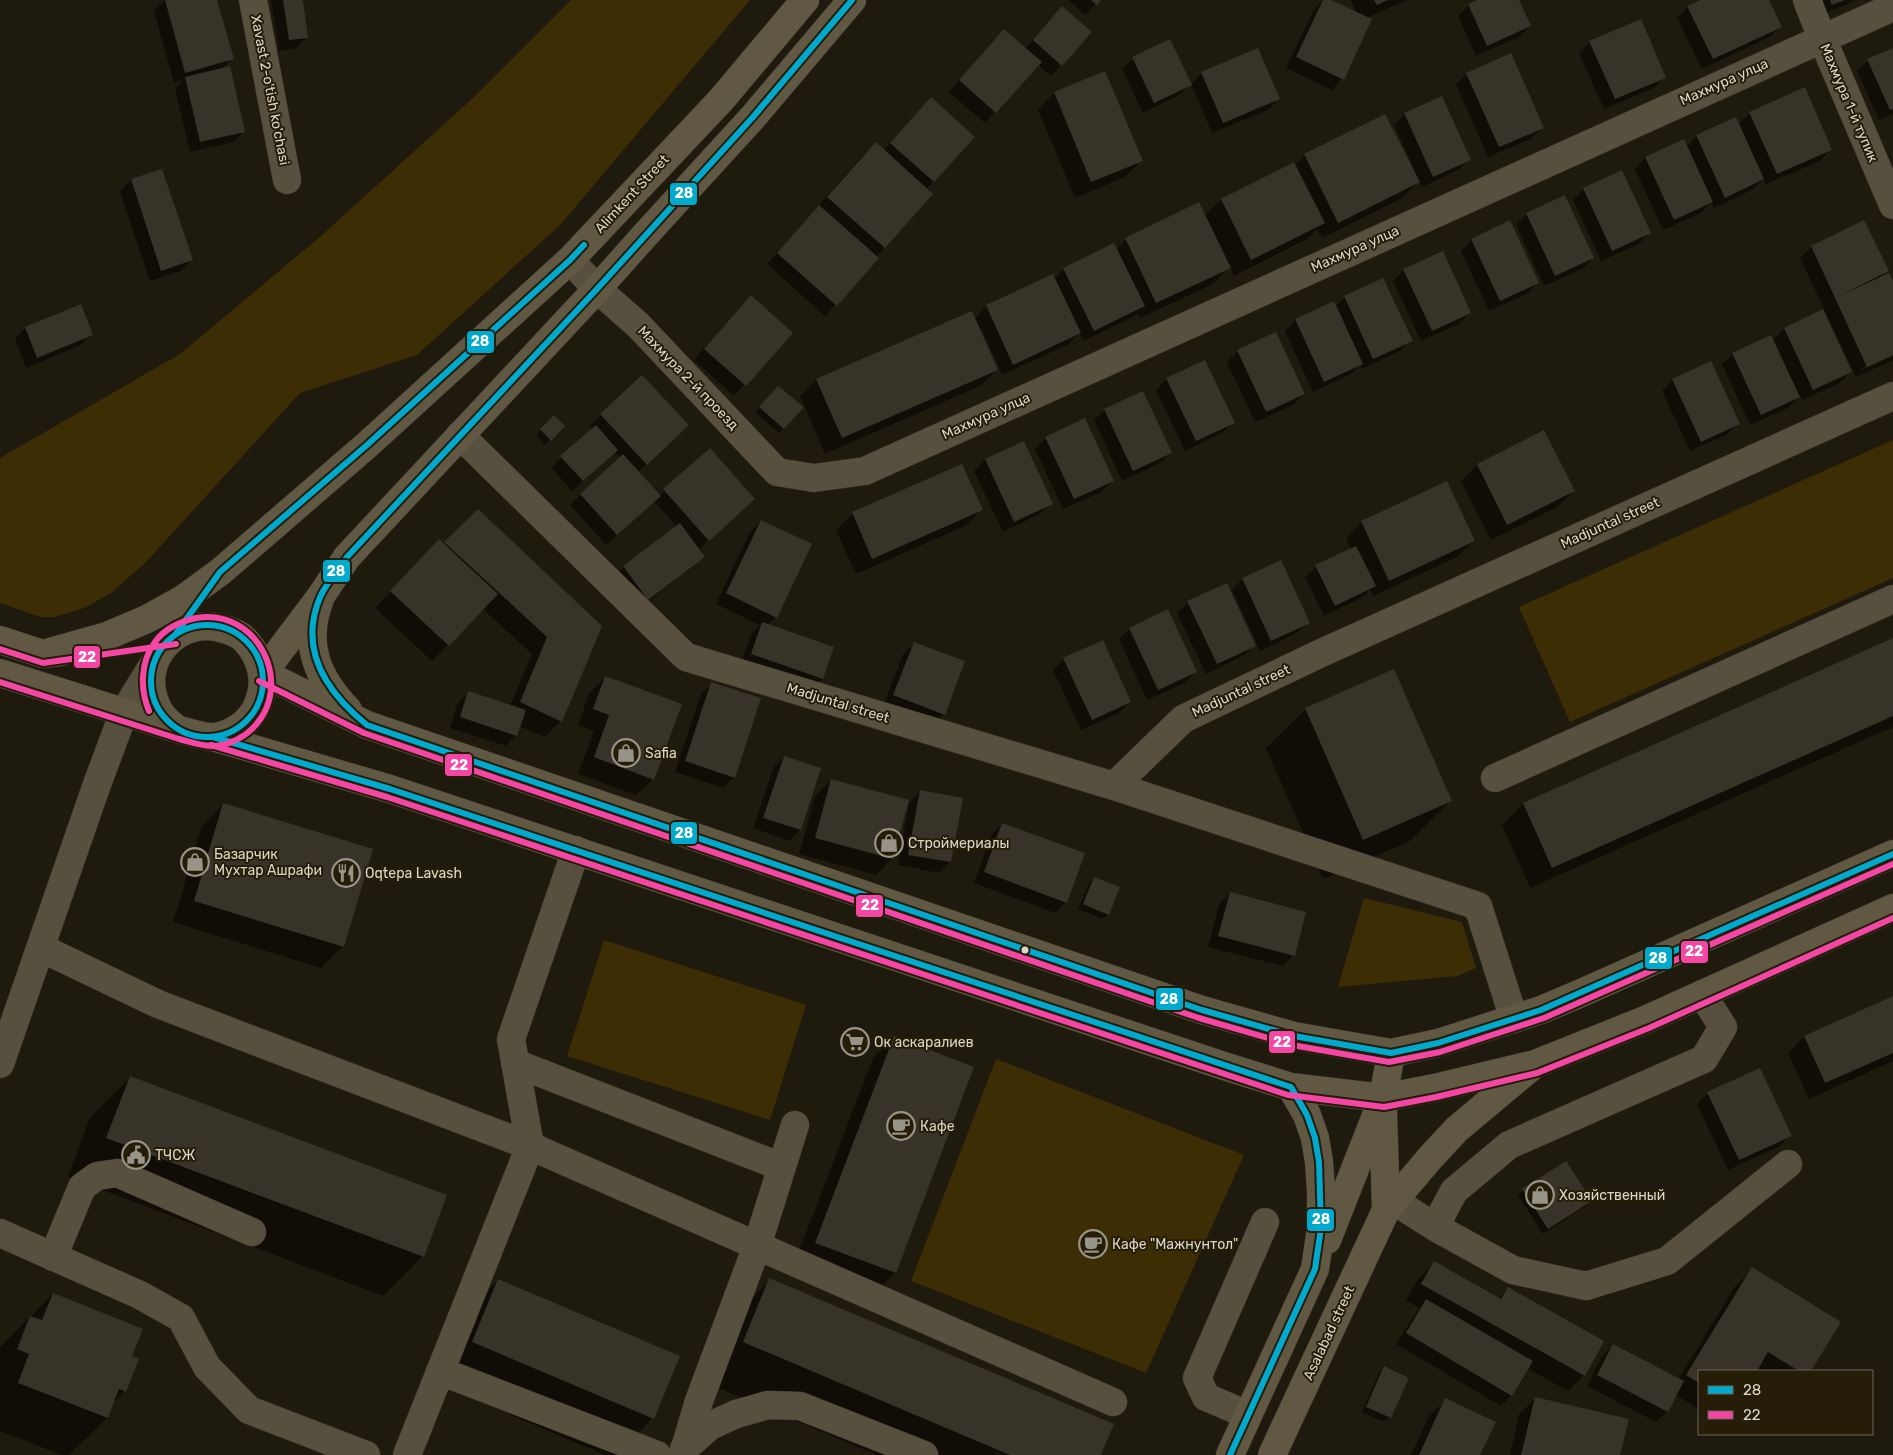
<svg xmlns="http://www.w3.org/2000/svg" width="1893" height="1455" viewBox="0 0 1893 1455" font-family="Rubik,sans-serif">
<rect width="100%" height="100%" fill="#1f1a0e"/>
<path fill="#3c2d04" d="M571,0H750L561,224L417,355L300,393L146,562L111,593L84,608L55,617H40L0,603V458L180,354L321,236L474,97Z
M1893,440V578L1570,722L1519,607Z
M1364,898L1462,922L1476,968L1457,976L1338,987Z
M604,940L806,1005L770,1120L567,1056Z
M996,1059L1244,1155L1146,1373L911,1281Z"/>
<path fill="#0007" d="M165,0H216L232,59L221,70L244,132L233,142L190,152L175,89L183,80L174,83L154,11Z
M271,0H301L307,37L296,48L279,51Z
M1068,0H1099L1085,15Z
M1323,0H1328L1357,14L1351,0H1407L1366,18L1342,79L1332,90L1286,68L1314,9Z
M1480,0H1518L1530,26L1519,37L1476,56L1458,16L1468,6Z
M1703,0H1768L1781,26L1770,37L1702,69L1677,18L1688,7Z
M1815,0H1857L1821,15Z
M1052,19L1061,65L1051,76L1038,65L985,123L949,92L993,41L1025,49Z
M1590,42L1664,77L1654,88L1604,109L1579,53Z
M1893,49V114L1879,120L1857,71L1867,61Z
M1133,59L1190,85L1179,95L1143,113L1122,69Z
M1104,72L1141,161L1125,177L1075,198L1038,110L1054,93Z
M1202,73L1278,99L1268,110L1212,133L1191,84Z
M1467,74L1542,128L1531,139L1488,157L1456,84Z
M920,110L933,182L926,189L885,247L825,316L767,264L859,160L876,144L883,151Z
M1750,113L1830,150L1820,161L1766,184L1763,179L1752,190L1714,208L1711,202L1701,213L1663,230L1635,169L1645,158L1683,141L1686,147L1697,136L1738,125Z
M1405,114L1469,160L1458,170L1422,187L1419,181L1402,198L1322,238L1317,229L1307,239L1234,276L1230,266L1213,284L1140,318L1137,313L1133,317L1083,341L1079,333L1069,344L1002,375L981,328L979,329L997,370L980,386L825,454L800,396L816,380L971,312L974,319L987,306L1054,279L1064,269L1116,250L1126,239L1204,216L1221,200L1294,164L1295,165L1305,155L1410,165L1412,164L1394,125Z
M161,171L191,260L181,271L150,281L120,191L131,180Z
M1621,172L1649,233L1639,244L1601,261L1573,200L1583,190Z
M1564,197L1593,258L1582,269L1544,286L1516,225L1527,214Z
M1863,222L1887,271L1880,278L1893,284V353L1861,368L1862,370L1893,356V360L1856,377L1800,258L1811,247Z
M1471,240L1537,283L1527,294L1489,311L1461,251Z
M1404,270L1470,313L1459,324L1421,341L1393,281Z
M1345,297L1411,340L1400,351L1362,369L1360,365L1351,374L1313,392L1285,331L1295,320L1335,307Z
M740,308L791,333L734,396L694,360Z
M25,328L91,334L81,345L26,368L15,339Z
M1784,329L1850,372L1840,383L1802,400L1800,396L1788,408L1750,425L1722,364L1733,354L1772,341Z
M1238,351L1304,394L1293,405L1255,422L1227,362Z
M642,376L677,436L638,472L659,496L709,449L743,510L698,550L703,557L692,567L637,610L613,578L624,567L677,527L654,501L606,545L570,505L621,459L614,452L572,491L551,467L593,429L590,425Z
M1167,379L1233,422L1222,433L1185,451L1156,390Z
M1673,380L1738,423L1728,434L1690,451L1662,391Z
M774,392L784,428L779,433L755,413Z
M1105,410L1170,453L1160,463L1122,481L1094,420Z
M554,417L564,426L545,445L536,435Z
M1046,438L1112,481L1101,492L1063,509L1035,449Z
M1024,443L1051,503L1040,514L1003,532L974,471L985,460Z
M962,465L981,510L965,526L856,574L836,530L853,513Z
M1477,465L1574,491L1557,507L1491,540L1461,481Z
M478,511L601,626L561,721L545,737L519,726L516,735L506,746L450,728L457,704L468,693L510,706L532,654L483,609L432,661L375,608L423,557L444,545Z
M761,521L776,617L768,625L833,648L822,679L811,689L741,664L751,634L760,625L716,604L750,532Z
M1362,522L1474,541L1457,557L1373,596L1370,590L1363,597L1324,616L1305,577L1316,567L1351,549L1346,538Z
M1280,562L1308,622L1297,633L1260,651L1232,590L1242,579Z
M1188,602L1254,645L1243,656L1206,674L1177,613Z
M1129,629L1195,672L1185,683L1147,700L1119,639Z
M1893,639V727L1530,888L1502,825L1523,804Z
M914,644L963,662L943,715L933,725L883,706L903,654Z
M1064,659L1130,702L1119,713L1081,730L1053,670Z
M605,677L653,779L636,795L578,774L594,731L578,725L589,694Z
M712,683L734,777L723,788L675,772L701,694Z
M1306,709L1450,801L1410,841L1323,879L1266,748Z
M784,757L820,769L800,830L789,841L753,828L773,768Z
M831,780L892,859L876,875L799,854L815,796Z
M920,792L961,799L950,862L939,873L898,865L909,803Z
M224,804L343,946L321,968L173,922L202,826Z
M1002,824L1066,902L1055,913L974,883L991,835Z
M1094,878L1108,914L1103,919L1078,909L1089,883Z
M1230,893L1293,956L1283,966L1208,947L1219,904Z
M1893,997V1061L1809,1099L1788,1053L1804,1037Z
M894,1037L973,1067L895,1273L873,1294L794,1264L873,1058Z
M130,1078L423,1256L383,1296L68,1177L90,1117Z
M1708,1093L1790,1135L1780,1146L1728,1170L1697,1104Z
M1523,1190L1591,1201L1586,1206L1543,1234L1518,1195Z
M1434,1263L1498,1299L1508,1289L1584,1375L1568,1391L1527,1368L1512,1395L1501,1406L1396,1344L1419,1308L1406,1300L1418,1279Z
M1753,1269L1840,1323L1810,1371H1699V1410L1676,1395L1667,1412L1656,1422L1587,1386L1602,1356L1613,1346L1678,1380L1736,1285Z
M498,1280L679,1357L652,1419L616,1455H605L433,1382L459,1320Z
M770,1280L1100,1455H877L704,1382L730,1320Z
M53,1294L131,1357L125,1391L112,1404L107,1418L69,1455H62L0,1431V1347Z
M1384,1368L1408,1378L1390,1417L1384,1422L1362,1412L1379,1373Z
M1536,1398L1619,1455H1510L1519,1414Z
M1446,1400L1479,1455H1411L1429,1416Z"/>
<path fill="#373328" d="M165,0H217L234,59L185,73Z
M283,0H303L308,38L289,40Z
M1091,0H1101L1097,5Z
M1323,0H1331L1372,19L1344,80L1296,57Z
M1374,0H1388L1377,5Z
M1477,0H1519L1531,26L1487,46L1468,4Z
M1700,0H1769L1782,27L1713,59L1687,6Z
M1830,0H1845L1832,5Z
M1062,6L1092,32L1062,66L1033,40Z
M1641,19L1666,78L1615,99L1589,41Z
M1004,29L1042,62L996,113L959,80Z
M1170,39L1192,85L1154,103L1132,57Z
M1258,48L1280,99L1223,123L1201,72Z
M1893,48V109L1890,110L1867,59Z
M1511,53L1544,128L1499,147L1466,73Z
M230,66L245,132L200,142L185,77Z
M1105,71L1143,161L1091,182L1054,92Z
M1805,87L1832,150L1777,174L1749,112Z
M1442,96L1471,160L1433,177L1404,113Z
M931,97L975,137L934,182L890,143Z
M1385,114L1420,182L1338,223L1304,154Z
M1736,117L1764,179L1725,198L1696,135Z
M1684,139L1713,202L1674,220L1645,157Z
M876,142L933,194L885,248L827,197Z
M1294,162L1325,223L1251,260L1221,199Z
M162,169L193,260L161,271L131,179Z
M1622,170L1651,233L1612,251L1583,188Z
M1565,195L1594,258L1555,276L1526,213Z
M1199,202L1231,268L1156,303L1125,238Z
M819,205L879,258L837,306L777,253Z
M1510,220L1539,283L1500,301L1471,239Z
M1864,220L1889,271L1839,296L1889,273L1893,281V355L1867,367L1811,246Z
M1114,243L1145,306L1094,331L1063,268Z
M1443,251L1471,313L1432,331L1403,269Z
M1053,274L1081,333L1013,365L986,305Z
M1383,278L1413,341L1373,359L1344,296Z
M751,295L793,333L746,386L704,349Z
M1334,301L1363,364L1324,382L1295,319Z
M81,304L93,335L37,358L25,327Z
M1823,309L1852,372L1813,390L1784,328Z
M972,311L998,370L842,438L816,379Z
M1276,332L1305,394L1266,412L1237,350Z
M1771,335L1800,397L1761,415L1732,353Z
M1205,360L1235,423L1196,441L1166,378Z
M1711,361L1740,424L1701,442L1672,379Z
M642,375L689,425L647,465L600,414Z
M778,386L804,407L784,429L759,407Z
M1143,391L1172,453L1133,471L1104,409Z
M554,415L565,426L551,441L540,429Z
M1085,418L1114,481L1074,499L1045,437Z
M596,425L618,450L583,481L560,456Z
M1544,430L1575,491L1507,525L1477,464Z
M1024,441L1053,504L1014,522L985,459Z
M710,448L755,499L709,541L663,489Z
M623,454L661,496L617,535L580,494Z
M962,464L983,510L872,559L852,512Z
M1447,481L1475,541L1389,581L1361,521Z
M478,509L602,626L562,722L520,702L547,637L444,542Z
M761,520L812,544L777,618L726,593Z
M680,523L705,557L648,600L623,566Z
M439,539L498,594L449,646L390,591Z
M1356,546L1376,586L1335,606L1315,565Z
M1281,560L1310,623L1271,641L1242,578Z
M1227,583L1256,646L1217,664L1187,601Z
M1168,609L1197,672L1158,690L1129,628Z
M762,622L834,647L823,679L751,654Z
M1893,638V716L1552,868L1523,803Z
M1103,640L1131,702L1092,720L1063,658Z
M914,642L965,661L945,715L893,695Z
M1394,669L1452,801L1363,840L1305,708Z
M605,676L682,704L654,780L594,757L609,715L593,709Z
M711,682L761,698L735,778L685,761Z
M468,691L526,710L517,736L460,717Z
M784,756L821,768L801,830L763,818Z
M831,779L909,800L893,859L815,838Z
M920,790L963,798L951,862L908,855Z
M223,803L373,849L344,947L194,901Z
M1002,823L1085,853L1067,903L984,872Z
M1094,877L1120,887L1109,915L1083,904Z
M1230,892L1306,912L1295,956L1218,936Z
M1893,996V1053L1825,1083L1804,1036Z
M894,1036L974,1067L896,1273L815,1243Z
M1760,1068L1792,1136L1739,1160L1707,1092Z
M130,1076L447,1195L424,1257L106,1138Z
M1566,1161L1592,1201L1548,1229L1522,1189Z
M1434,1261L1501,1299L1508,1287L1604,1341L1585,1376L1421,1284Z
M1752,1267L1841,1322L1811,1371H1799L1768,1352L1757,1371H1699V1383L1686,1375Z
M769,1278L1114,1424L1101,1455H1010L743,1342Z
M498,1279L680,1356L654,1419L472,1342Z
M53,1293L143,1329L132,1356L139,1359L126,1392L119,1389L108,1418L18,1383L29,1354L17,1349L30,1316L42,1320Z
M1426,1299L1533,1361L1512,1396L1406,1333Z
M1613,1344L1684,1381L1668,1412L1597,1375Z
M1384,1366L1409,1378L1391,1418L1366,1407Z
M1535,1397L1629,1419L1620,1455H1521Z
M1445,1398L1496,1422L1480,1455H1419Z"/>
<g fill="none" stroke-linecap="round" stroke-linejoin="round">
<defs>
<path id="minor" d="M253,0L287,180
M1807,0L1822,38L1893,205
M570,260L597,289L638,325L777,472L814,478L865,471L1893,7
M460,435L686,657L1114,786L1183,719L1319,654L1893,396
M1495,778L1893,599
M1114,786L1478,906L1514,1019
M41,948L158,1004L530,1146L1113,1402
M515,1063L782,1167
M0,1064L96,787L124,712L153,665
M1394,1201L1435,1227L1513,1270L1586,1286L1667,1261L1788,1164
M1435,1227L1454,1191L1509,1145L1704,1059L1723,1027L1702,994
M0,1233L140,1295L181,1318L207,1367L249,1410L366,1455
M53,1257L82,1187L97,1176L117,1173L252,1232
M440,1371L657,1455
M1248,1415L1206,1397L1197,1378L1265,1222
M685,1448L699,1401L757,1246L795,1125
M684,1449L710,1426L736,1414L768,1405L800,1406L924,1455
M407,1455L530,1146L511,1039L576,850"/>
<path id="major" d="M852,0L753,117L646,234L597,289L347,557L321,596L263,673L367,725L1202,1010L1294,1036L1391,1053L1438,1043L1541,1010L1579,994L1893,854
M319,602C303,645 318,679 348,710
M0,640L43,654L61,652
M43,654L107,636L147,619L183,599L220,572L367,445L570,260L721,100L805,0
M0,673C51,689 102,705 152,721C164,725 204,738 214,737C235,734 253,720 259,701C267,680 261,658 246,641C240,634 229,630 220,628C182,618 145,652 152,691C154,699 156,708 162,715C165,720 171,724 176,728
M213,737L390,789L1224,1066L1291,1087L1383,1098L1434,1088L1535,1064L1645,1020L1893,908
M1383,1110L1386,1210
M1327,1240L1383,1098L1391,1053
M1230,1455L1315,1269L1321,1228V1191L1319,1162L1315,1138L1307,1115L1291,1087
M1272,1455L1386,1210L1430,1158L1457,1129L1530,1068"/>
</defs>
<use href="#minor" stroke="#38332a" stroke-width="29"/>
<use href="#major" stroke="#38332a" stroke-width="29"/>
<use href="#minor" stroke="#57503f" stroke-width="28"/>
<use href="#major" stroke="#605842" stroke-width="28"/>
<defs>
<path id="bus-1" d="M852,0L753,117L597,289L347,557C338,569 328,582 321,595C297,649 326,692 367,725L1202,1010L1294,1036L1391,1053L1438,1043L1541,1010L1893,854
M151 681a56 56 0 1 1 112 0a56 56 0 1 1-112 0Z
M175,635L220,572L367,445L570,260L584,245
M213,737L390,789L1291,1087L1307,1115L1315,1138L1319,1162L1321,1228L1315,1269L1230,1455"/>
<path id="bus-2" d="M0,649L43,663L176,644
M259,681L364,733L1199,1018L1292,1045L1389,1062L1440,1052L1544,1018L1893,864
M0,682L179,739C191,742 203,747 216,746C230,744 243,738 253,728C296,684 257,607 196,618C181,621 164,629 155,642C140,662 140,690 149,711
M211,745L387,797L1288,1095L1384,1107L1436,1097L1537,1073L1649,1028L1893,918"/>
</defs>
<use href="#bus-1" stroke="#251d08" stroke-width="10"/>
<use href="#bus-2" stroke="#251d08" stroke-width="10"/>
<use href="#bus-1" stroke="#00a9ce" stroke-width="6"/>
<use href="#bus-2" stroke="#f346a5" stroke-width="6"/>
</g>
<defs>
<symbol id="shop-ring" viewBox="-11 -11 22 22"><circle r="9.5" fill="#251d08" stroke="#999488" stroke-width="1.5"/><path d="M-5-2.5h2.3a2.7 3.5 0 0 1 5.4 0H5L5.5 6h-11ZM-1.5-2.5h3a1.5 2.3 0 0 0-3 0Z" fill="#999488"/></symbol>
<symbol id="restaurant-ring" viewBox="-11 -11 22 22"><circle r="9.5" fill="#251d08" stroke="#999488" stroke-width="1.5"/><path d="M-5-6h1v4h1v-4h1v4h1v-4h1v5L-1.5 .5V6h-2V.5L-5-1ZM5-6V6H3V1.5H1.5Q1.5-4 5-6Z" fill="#999488"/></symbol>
<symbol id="supermarket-ring" viewBox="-11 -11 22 22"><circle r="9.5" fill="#251d08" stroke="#999488" stroke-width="1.5"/><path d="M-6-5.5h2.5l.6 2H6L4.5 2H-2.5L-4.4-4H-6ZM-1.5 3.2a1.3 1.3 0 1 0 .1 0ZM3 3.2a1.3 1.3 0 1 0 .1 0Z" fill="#999488"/></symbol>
<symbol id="cafe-ring" viewBox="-11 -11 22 22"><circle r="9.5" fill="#251d08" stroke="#999488" stroke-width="1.5"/><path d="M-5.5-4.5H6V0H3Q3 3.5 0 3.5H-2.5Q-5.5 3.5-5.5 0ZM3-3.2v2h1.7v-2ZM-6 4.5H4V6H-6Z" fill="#999488"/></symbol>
<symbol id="civic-ring" viewBox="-11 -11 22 22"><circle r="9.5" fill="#251d08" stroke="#999488" stroke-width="1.5"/><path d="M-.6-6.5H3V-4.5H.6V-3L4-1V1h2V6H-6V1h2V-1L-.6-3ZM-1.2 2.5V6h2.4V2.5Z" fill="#999488"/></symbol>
</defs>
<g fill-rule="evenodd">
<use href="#shop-ring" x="610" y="737" width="32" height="32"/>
<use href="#shop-ring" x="873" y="827" width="32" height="32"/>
<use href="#shop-ring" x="179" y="846" width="32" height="32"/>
<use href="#restaurant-ring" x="330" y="857" width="32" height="32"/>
<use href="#supermarket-ring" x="839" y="1026" width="32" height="32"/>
<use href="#cafe-ring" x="885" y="1110" width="32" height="32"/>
<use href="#civic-ring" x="120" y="1139" width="32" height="32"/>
<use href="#shop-ring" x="1524" y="1179" width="32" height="32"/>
<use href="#cafe-ring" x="1077" y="1228" width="32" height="32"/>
</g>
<circle fill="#dbd6c9" stroke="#251d08" stroke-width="2" cx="1025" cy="950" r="4.5"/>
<g text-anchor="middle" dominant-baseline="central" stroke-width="4" stroke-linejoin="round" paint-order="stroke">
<g font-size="14" fill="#dbd6c9" stroke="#251d08">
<text transform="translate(1724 82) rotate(-24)">Махмура улца</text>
<text transform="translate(270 90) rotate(79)">Xavast 2-o'tish ko'chasi</text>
<text transform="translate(1849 103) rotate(67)">Махмура 1-й тупик</text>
<text transform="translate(632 194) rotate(-47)">Alimkent Street</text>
<text transform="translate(1355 249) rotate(-24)">Махмура улца</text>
<text transform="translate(688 378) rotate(46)">Махмура 2-й проезд</text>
<text transform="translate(986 416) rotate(-24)">Махмура улца</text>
<text transform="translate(1610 523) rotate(-24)">Madjuntal street</text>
<text transform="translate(1241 691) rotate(-25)">Madjuntal street</text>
<text transform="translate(838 703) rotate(17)">Madjuntal street</text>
<text transform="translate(1329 1333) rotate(-65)">Asalabad street</text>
</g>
<g font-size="14" fill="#dbd6c9" stroke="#251d08" text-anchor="start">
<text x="645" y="753">Safia</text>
<text x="908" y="843">Строймериалы</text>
<text x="214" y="854">Базарчик<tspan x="214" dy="16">Мухтар Ашрафи</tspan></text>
<text x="365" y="873">Oqtepa Lavash</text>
<text x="874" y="1042">Ок аскаралиев</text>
<text x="920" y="1126">Кафе</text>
<text x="155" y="1155">ТЧСЖ</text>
<text x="1559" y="1195">Хозяйственный</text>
<text x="1112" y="1244">Кафе "Мажнунтол"</text>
</g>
</g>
<g stroke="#251d08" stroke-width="2">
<rect x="669" y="182" width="29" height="24" rx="5" fill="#00a9ce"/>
<rect x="466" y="330" width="29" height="24" rx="5" fill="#00a9ce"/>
<rect x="322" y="559" width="29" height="24" rx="5" fill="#00a9ce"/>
<rect x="73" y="645" width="28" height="24" rx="5" fill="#f346a5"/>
<rect x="444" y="753" width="29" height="24" rx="5" fill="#f346a5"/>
<rect x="670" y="821" width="28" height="24" rx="5" fill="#00a9ce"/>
<rect x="855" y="894" width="29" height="24" rx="5" fill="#f346a5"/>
<rect x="1680" y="940" width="29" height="24" rx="5" fill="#f346a5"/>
<rect x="1644" y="946" width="29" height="24" rx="5" fill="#00a9ce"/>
<rect x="1155" y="987" width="29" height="24" rx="5" fill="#00a9ce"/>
<rect x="1268" y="1030" width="28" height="24" rx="5" fill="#f346a5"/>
<rect x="1306" y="1208" width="29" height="24" rx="5" fill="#00a9ce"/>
</g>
<g font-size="14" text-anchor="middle" font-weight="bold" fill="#fff">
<text x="684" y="198">28</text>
<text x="480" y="346">28</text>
<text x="336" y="576">28</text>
<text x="87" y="662">22</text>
<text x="459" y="770">22</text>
<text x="684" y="838">28</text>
<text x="870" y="910">22</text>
<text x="1694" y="956">22</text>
<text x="1658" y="963">28</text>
<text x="1169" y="1004">28</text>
<text x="1282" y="1047">22</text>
<text x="1321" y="1224">28</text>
</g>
<rect x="1698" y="1370" width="175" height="65" fill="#251d08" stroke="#6e6755"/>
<rect x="1708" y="1386" width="25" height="8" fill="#00a9ce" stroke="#6e6755"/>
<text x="1743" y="1395" font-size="15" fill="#dbd6c9">28</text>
<rect x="1708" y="1411" width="25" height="8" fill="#f346a5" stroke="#6e6755"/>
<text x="1743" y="1420" font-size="15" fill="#dbd6c9">22</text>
</svg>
